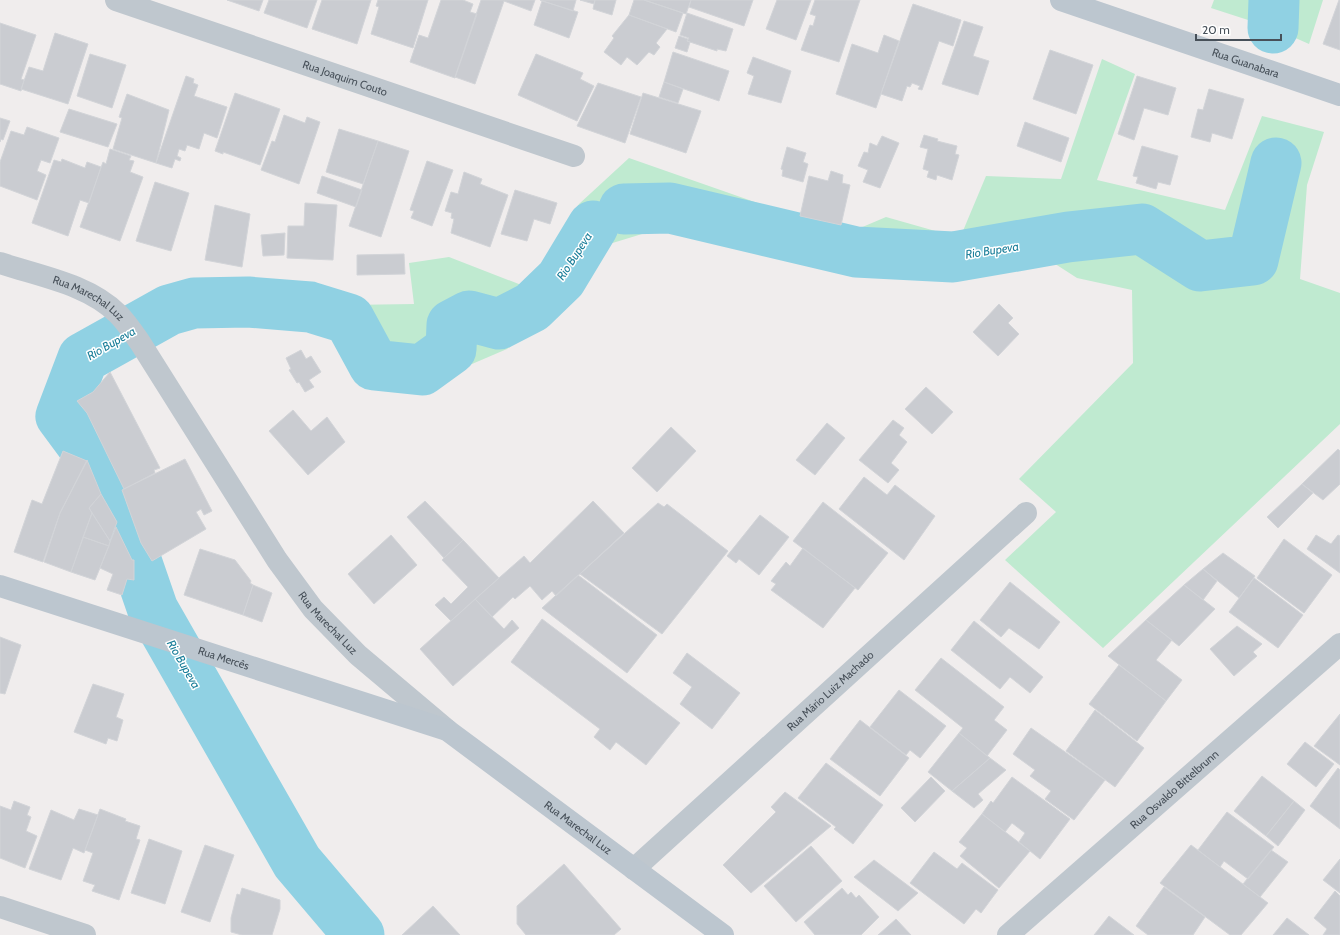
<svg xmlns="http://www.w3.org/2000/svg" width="1340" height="935" viewBox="0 0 1340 935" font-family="Cabin,sans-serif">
<rect width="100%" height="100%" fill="#f0eded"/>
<path fill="#bfead0" d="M1214,0H1323L1309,44L1273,28L1211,8Z
M1102,59L1135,74L1097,180L1225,210L1262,116L1324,132L1307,185L1300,279L1340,293V424L1103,648L1005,560L1056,512L1019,479L1133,363L1132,290L1077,278L1046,258L960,266H829L665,227L606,245L575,295L507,349L416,388L376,376L329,323L277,315H228L168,324L146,295L194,284L339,290L347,305L414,304L409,263L449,257L529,288L579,204L629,158L846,234L886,217L960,238L986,176L1061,179Z"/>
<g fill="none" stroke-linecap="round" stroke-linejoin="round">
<path stroke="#90d1e3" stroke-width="51" d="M1273,28L1274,0
M624,209L670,208L856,252L953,257L1068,237L1142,229L1200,266L1253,260L1276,163
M359,935L297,862L153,610L122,520L95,462L61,416L83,358L169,310L194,303L248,302L310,307L349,319L374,365L422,370L451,349L452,325L469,316L499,324L532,307L561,279L593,226"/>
</g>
<path fill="#caccd1" stroke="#d2d4d8" d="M227,0H263L259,11Z
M269,0H317L307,28L264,13Z
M322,0H371L357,44L312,29Z
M378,0H428L413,48L371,34L379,7L376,6Z
M441,0H463L473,4L470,12L477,14L455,78L410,62L419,35L428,38Z
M481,0H535L531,11L504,1L475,84L455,77Z
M540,0H576L573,11Z
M580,0H595L594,4Z
M595,0H616L612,15L593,9Z
M634,0H644L683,13L676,32L629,15Z
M644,0H691L686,14Z
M691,0H753L744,26L689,7Z
M777,0H811L796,40L766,29Z
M815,0H860L839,62L801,50L810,25L813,26L816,16L810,14Z
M1339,0H1340V50L1323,44Z
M542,1L578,12L569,38L534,25Z
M913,4L961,20L953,46L939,41L922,90L918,89L920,86L912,83L910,87L907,86L902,101L881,94Z
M687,13L733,29L726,51L717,49V51L687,41L689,38L680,35Z
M629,15L667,29L656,43L660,47L654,55L649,52L637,65L627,57L621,65L604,52L614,38L612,36Z
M964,21L983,27L973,56L989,61L978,95L942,84Z
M0,23L36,35L21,79L24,80L21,91L0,84Z
M55,33L88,44L68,104L21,89L29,67L43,71Z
M884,35L899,41L876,108L836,94L852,44L878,53Z
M679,36L688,39L687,41L690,42L687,52L675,48Z
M1050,50L1093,65L1076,114L1033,99Z
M673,52L729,71L719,101L664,82Z
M90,54L126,65L112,108L77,96Z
M536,54L583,73L580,79L594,86L577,121L518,95Z
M753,57L791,71L781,103L748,94L754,76L747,73Z
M186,76L194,79L193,83L198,85L194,96L227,107L217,138L204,133L199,149L187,145L185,151L179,149L177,156L181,158L180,161L175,159L172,168L156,163Z
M1137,76L1176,88L1168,115L1144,108L1134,140L1118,134Z
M664,82L683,89L678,103L659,97Z
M598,83L641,97L625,143L577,126Z
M1209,89L1244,99L1232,139L1212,133L1210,142L1191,137L1198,109L1203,110Z
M235,93L280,109L260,165L223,152V154L215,151Z
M643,93L701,111L686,153L630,134Z
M127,94L169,110L156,163L113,149L122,118L119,117Z
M69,109L117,124L108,147L60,132Z
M284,115L305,123L307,117L320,122L299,184L261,170L272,141L275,142Z
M0,118L10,121L3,140L1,139L0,142Z
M1025,122L1069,138L1061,162L1017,146Z
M27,127L59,138L50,163L41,160L37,171L46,175L37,200L0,186V162L11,131L24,135Z
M339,129L378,141L363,184L326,172Z
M924,135L938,139L937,141L957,146L955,154L959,155L952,180L937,175L936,180L927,177L929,171L923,169L928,149L920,147Z
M882,136L899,143L880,188L863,182L868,170L858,166L864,152L868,153L870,143L877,146Z
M378,141L409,151L381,237L349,226Z
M1142,146L1178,156L1170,185L1158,182L1156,189L1136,183L1138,177L1133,176Z
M787,147L806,153L803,162L808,164L803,182L782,176L783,170L781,169Z
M110,149L131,156L129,160L134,161L130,172L143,177L120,241L80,227L103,162L106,164Z
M62,159L85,168L87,162L101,167L89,203L80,200L68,236L32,223L54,160L61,162Z
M427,161L453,170L432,226L411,218L414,211L410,210Z
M831,171L843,175L842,183L850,185L841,225L800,216L809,176L828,181Z
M464,172L482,179L480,184L508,195L490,247L451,233L454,219L451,218L452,213L445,211L451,192L458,194Z
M322,176L362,190L356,207L317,193Z
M155,182L189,193L171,251L136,241Z
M515,190L557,203L550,224L534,219L527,241L501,234Z
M305,203L337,205L333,260L287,258L288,226H304Z
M215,205L250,214L242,267L205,260Z
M285,233L284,255L263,256L261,235Z
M404,254L405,274L357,275V255Z
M999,304L1013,318L1008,323L1019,334L998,356L973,332Z
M301,350L306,359L311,356L321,372L309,380L314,387L305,392L299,382L297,383L289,370L291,369L286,358Z
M110,372L160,468L154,470L155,473L124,489L87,413L77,401L93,392Z
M926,387L953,412L932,434L905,409Z
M293,410L311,431L327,417L345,442L308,475L269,431Z
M893,420L904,428L899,435L907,442L891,463L899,470L888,483L859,460Z
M827,423L845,438L815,475L796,460Z
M671,427L696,451L657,492L632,468Z
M1338,449L1340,451V484L1323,500L1302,484Z
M63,451L87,461L60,513L43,562L14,552L32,500L42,504Z
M185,459L212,511L204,515L201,509L196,512L206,529L152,561L141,543L122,490Z
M87,460L101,494L89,508L92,513L71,572L44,562L60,513Z
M864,477L887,495L895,485L935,516L904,560L839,509Z
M1302,484L1313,493L1278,528L1267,517Z
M101,494L117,522L110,541L89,508Z
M425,501L463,540L444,558L407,517Z
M593,501L624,533L556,596L552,591L542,600L530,586L515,599L513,597L492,617L475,599L524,556L530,563Z
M823,502L888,553L858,590L793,541Z
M658,503L664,507L667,504L728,551L662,634L580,574Z
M92,513L110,541L109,546L83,537Z
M760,515L789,537L759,575L739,559L736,563L727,556Z
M116,527L132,560H134V580L127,579L122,595L107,590L113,574L100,568Z
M391,535L417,565L374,604L348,574Z
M1316,535L1331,544L1338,535L1340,536V573L1307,549Z
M83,537L109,546L95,580L71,572Z
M1284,539L1332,575L1304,613L1257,578Z
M463,540L499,578L451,621L435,605L444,597L451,604L468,587L442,560Z
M803,548L855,588L823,628L771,590L776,584L771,581L786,562L790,566Z
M200,549L235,560L251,581L250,583L253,585L243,615L184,595Z
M1223,553L1255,576L1239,598L1203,569Z
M1203,569L1217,581L1203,600L1184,585Z
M578,575L657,635L627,673L542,608Z
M1254,578L1303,615L1278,648L1229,612Z
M1010,582L1060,622L1039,649L1009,628L1001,637L980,620Z
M253,585L272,593L262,622L243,615Z
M1184,585L1215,609L1179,646L1146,620Z
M475,599L504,629L512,620L519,628L453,686L420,649Z
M542,619L680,723L646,765L616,742L610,750L594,737L600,729L511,662Z
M1146,620L1172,640L1156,660L1182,680L1166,701L1108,656Z
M974,621L1043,677L1030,693L1010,677L1000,689L951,650Z
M1237,626L1262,644L1253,652L1257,656L1234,676L1210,649Z
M0,637L21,645L5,694L0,693Z
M687,653L740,693L712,729L680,704L692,687L673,673Z
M941,658L1004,707L994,720L1007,730L987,756L959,733L963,728L915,690Z
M1119,665L1166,701L1137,741L1089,704Z
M93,684L124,694L116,717L123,720L117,741L108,738L106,744L74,732Z
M899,690L946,726L920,758L910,750L906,755L870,727Z
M1095,710L1144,748L1115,787L1066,751Z
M1340,714V765L1314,746Z
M860,720L909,758L880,796L830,759Z
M1031,728L1105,780L1074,820L1045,799L1051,791L1030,776L1035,770L1013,754Z
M959,733L990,758L952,791L928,772Z
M1305,742L1334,764L1316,787L1287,764Z
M990,758L1006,770L978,794L983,800L974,808L952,791Z
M826,763L883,805L853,844L834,829L836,827L798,798Z
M1338,768L1340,770V829L1310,806Z
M1262,776L1294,801L1266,836L1234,811Z
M931,777L945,791L915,822L901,808Z
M1012,777L1070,819L1040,859L1019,842L1025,833L1012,823L1005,832L982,814L991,801L993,803Z
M785,792L831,826L751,893L723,865L776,812L771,807Z
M14,801L30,807L27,815L31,817L26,831L37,836L25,868L0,858V806L11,810Z
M1294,801L1305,810L1278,846L1266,836Z
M79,809L98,815L84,853L73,848L61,880L29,869L51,810L74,820Z
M100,809L126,819L125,821L140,826L136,839L140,840L119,900L92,891L95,885L83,881L93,853L85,850Z
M1227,812L1274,847L1248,879L1224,861L1220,867L1198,850Z
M982,814L1030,851L999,888L960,856L967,848L959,842Z
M149,839L182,851L165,904L131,893Z
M205,845L234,855L210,922L181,912Z
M1191,845L1268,903L1241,935H1230L1160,883Z
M811,846L842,881L796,922L764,886Z
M1271,850L1288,862L1260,897L1243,884Z
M934,852L957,869L962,863L998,890L981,913L976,909L964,924L910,883Z
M1340,859V893L1323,880Z
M874,860L918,893L898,911L854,877Z
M564,864L621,929L614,935H526L517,924V906Z
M1164,887L1205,917L1193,935H1148L1136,926Z
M242,888L280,900V909L272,935H242L231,932V918L237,894L240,895Z
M842,888L848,895L851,892L856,898L859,895L879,917L861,935H815L804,922Z
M1335,891L1340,896V935H1323L1327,929L1314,918Z
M433,906L460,935H402Z
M1109,916L1134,935H1094Z
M1287,918L1309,935H1273Z
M896,919L911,935H878Z"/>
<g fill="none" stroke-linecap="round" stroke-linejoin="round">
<g stroke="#bfc7ce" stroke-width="22">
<path id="s1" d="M116,0L574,156"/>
<path id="s2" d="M0,263C39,276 88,284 118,314C127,323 134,334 141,344L277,560L313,609L358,655L447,730"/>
<path id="s3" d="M634,869L1026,513"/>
<path d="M0,907L85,935"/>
<path id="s4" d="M1008,935L1340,644"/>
</g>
<g stroke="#bcc6cf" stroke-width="22">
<path id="s5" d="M1061,0L1340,95"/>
<path id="s6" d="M0,586L447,730L723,935"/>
</g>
</g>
<g text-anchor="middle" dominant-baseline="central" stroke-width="3" stroke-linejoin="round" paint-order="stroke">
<g font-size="11" fill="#475059" stroke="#fff">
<text stroke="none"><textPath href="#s5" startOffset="195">Rua Guanabara</textPath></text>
<text stroke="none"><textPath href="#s1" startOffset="242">Rua Joaquim Couto</textPath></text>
<text stroke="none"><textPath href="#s2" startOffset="96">Rua Marechal Luz</textPath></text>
<text stroke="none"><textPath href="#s2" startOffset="504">Rua Marechal Luz</textPath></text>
<text stroke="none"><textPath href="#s6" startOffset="235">Rua Mercês</textPath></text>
<text stroke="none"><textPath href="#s3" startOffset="265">Rua Mário Luiz Machado</textPath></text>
<text stroke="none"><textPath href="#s4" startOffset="221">Rua Osvaldo Bittelbrunn</textPath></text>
<text stroke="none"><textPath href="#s6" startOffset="633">Rua Marechal Luz</textPath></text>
</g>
<g font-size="12" font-style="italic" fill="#1a7e99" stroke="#fff">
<text transform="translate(992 250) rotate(-9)">Rio Bupeva</text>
<text transform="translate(574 256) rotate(-57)">Rio Bupeva</text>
<text transform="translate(111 343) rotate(-30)">Rio Bupeva</text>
<text transform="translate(184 664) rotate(60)">Rio Bupeva</text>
</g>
</g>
<path d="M1196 34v6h85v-6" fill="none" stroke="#475059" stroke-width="2"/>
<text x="1202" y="34" font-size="12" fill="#475059" stroke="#ffffff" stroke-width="3" paint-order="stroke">20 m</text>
</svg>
